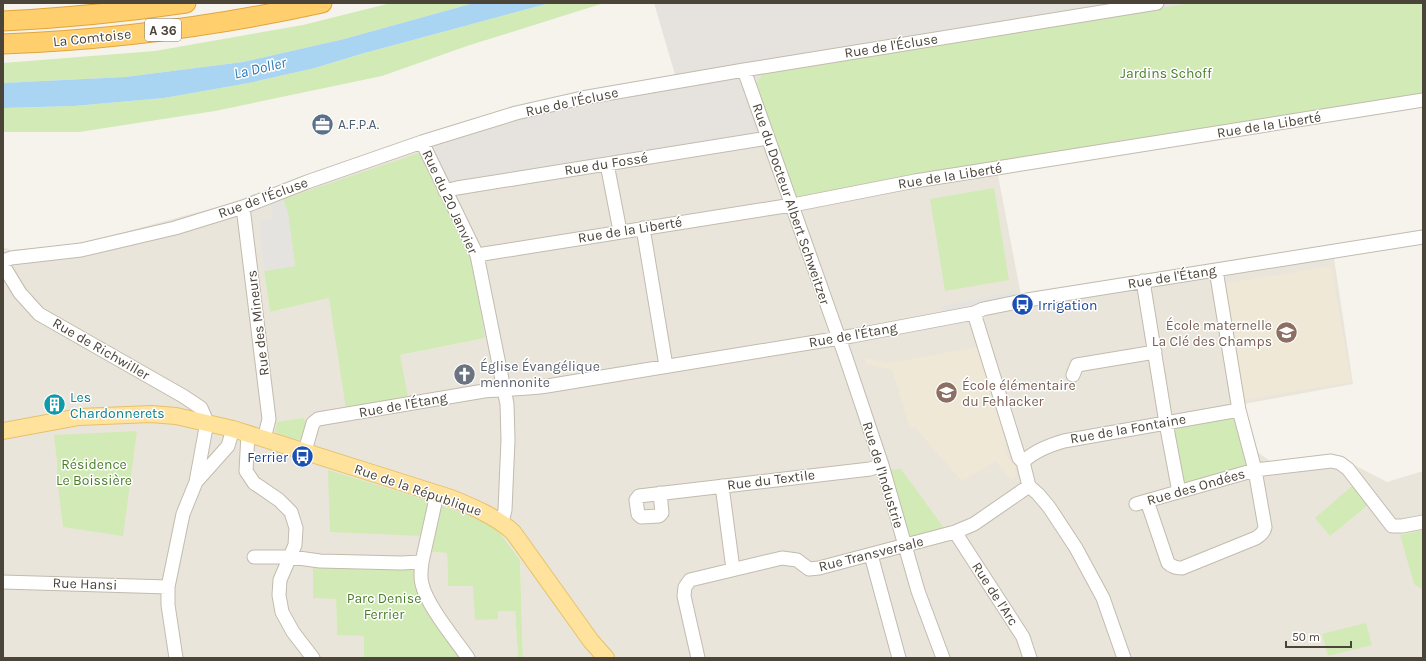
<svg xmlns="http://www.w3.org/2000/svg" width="1426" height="661" viewBox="0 0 1426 661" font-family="Karla,sans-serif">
<rect width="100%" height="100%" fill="#f6f3ec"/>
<path fill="#eae5da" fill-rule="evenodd" d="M773,132L797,198L996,165L1021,295L1332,245L1353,384L1244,404L1255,450L1274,464L1337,456L1387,482L1423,471V658H523L520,560L497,529L432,552L447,553L448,586L473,585L498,619V611L515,610L518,658H462L409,566L370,570L313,566L336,599L337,634L364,636V658H3V247L11,250L80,244L239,201L423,136L454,185ZM264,271L485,338L400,355L329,298L270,312Z"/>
<path fill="#e6e2dd" d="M654,3H1190L762,74L756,83L773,132L454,185L447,183L423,136L676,78Z"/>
<path fill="#efe8d6" d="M1331,266L1351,382L1243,400L1223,284Z
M979,347L1006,433L1005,453L1015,467L1016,477L1012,480L996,461L962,481L936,452L915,427L910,428L892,370L866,364L865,358L888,363Z"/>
<path fill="#d2eab5" d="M391,3H474L344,39L243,62L125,77L3,83V63L155,51L303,25Z
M550,3H604L467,46L382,76L215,111L79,132H3V108L74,106L164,98L249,83L315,68L361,54Z
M1190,3H1423V97L797,198L756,83L762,74Z
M419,153L472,262L485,338L400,355L408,397L346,409L329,298L270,312L264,271L295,266L288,213L283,199Z
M994,188L1009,280L945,291L930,199Z
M1233,417L1248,466L1183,484L1172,432L1176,427Z
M303,418L306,421L302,439C294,441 283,436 275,432L277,422Z
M137,431L123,536L63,527L57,477V461L54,435Z
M901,469L944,528L909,538L887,470Z
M328,470L429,501L423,536L330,532Z
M1352,486L1368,505L1330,536L1315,518Z
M440,505L486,522L497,529L520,560L523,658H518L515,611H498V619L475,620L473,586H448L447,553L432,552Z
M1423,530V590L1414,584L1400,535Z
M313,566L370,570L409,566L416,572L462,658H364V636L337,635L336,599L313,598Z
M1366,623L1372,645L1328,656L1322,634Z"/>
<path fill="#e5e3e0" d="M283,199L288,213L295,266L264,271L259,221L273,218L271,204Z
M1016,291L1018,299L943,314L942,306Z"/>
<path fill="#a9d4f2" d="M474,3H550L361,54L315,68L249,83L164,98L74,106L3,108V83L125,77L243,62L344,39Z"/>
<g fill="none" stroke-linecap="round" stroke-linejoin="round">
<defs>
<path id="minor" d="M744,70L846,358L882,465L918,591L943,658
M422,142L477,255L507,404L508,440L505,510L502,522
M607,164L620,231
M445,191L457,188L768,138
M243,207L269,419L264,439
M643,228L666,366
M477,255L798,204L915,181L1423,100
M3,261L11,258L81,250L175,228L243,207L307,182L422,142L516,113L582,98L744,70L1157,3
M3,265L20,293L39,314L183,396L201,408L207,422L196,482L183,514L168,587V605L176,658
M1143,281L1166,423L1179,492
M974,313L1019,458L1023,462L1029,486L1038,494L1049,507L1076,548L1103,598L1124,658
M1073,375L1077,365L1155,352
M248,434L246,471L254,483L279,500L291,512L296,528L295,545L280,580L279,595L282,612L293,632L313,658
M305,451L313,423L318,419L484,391C505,389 526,389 547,386L852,336L974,313L983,309L1027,300L1423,237
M1023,462C1033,452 1050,445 1064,441L1239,410
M196,482L228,446L233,429
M722,486L733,569
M660,493L662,513L659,516L641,517L638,514L636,500L639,496L870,469L882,465
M437,494L422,562C421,569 420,577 422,584C427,606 455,639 468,658
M1147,501L1168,563C1172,567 1176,568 1182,568L1256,538C1261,535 1264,532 1265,527L1255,470L1239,410L1216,270
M1136,504L1255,470L1331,461L1340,463L1348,469L1392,526H1402L1423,522
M955,532L1023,637L1030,658
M871,555L899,658
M254,557H291L320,561L401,563L422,562
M3,582L168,587
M698,658L684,596L685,587L690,580L782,558L797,560L809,569L819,568L955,532L974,524L1029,486"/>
<path id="major" d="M3,431L79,417L151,414L176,416L233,429L451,498C473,507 495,516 513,532L591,641L606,658"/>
<path id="highway" d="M3,21C64,18 125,12 186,3
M3,44C110,40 217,26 322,3"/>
</defs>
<use href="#minor" stroke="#c2bbae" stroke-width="15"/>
<use href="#major" stroke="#e6c16a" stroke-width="18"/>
<use href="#highway" stroke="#e0a43c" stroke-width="21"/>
<use href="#minor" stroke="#fff" stroke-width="13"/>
<use href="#major" stroke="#ffe39c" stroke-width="16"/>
<use href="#highway" stroke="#ffcf6e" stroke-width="19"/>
</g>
<defs>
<symbol id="office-disc" viewBox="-11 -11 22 22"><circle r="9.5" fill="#5c6f8a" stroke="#fff"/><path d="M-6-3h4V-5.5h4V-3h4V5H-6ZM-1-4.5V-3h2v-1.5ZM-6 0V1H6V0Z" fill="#fff"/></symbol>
<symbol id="bus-disc" viewBox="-11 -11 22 22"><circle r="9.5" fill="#1a4fb4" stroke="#fff"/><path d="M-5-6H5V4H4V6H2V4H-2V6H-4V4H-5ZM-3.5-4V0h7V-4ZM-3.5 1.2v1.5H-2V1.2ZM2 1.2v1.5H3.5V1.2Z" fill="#fff"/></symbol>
<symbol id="school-disc" viewBox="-11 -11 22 22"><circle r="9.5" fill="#8d6e63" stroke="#fff"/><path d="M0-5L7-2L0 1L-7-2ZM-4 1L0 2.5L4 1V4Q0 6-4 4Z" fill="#fff"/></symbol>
<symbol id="church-disc" viewBox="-11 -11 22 22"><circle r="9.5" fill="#6b7280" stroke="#fff"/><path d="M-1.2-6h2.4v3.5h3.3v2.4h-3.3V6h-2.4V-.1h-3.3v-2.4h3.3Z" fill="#fff"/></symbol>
<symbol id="building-disc" viewBox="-11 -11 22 22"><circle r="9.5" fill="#0f9aa8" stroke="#fff"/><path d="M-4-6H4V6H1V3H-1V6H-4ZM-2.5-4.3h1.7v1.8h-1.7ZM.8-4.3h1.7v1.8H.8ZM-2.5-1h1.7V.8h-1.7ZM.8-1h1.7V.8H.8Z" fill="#fff"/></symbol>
</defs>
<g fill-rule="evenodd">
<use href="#office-disc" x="310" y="112" width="25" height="25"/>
<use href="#bus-disc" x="1010" y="292" width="25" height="25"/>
<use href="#school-disc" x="1274" y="320" width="25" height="25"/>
<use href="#church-disc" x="452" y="362" width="25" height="25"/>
<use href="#school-disc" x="934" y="380" width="25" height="25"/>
<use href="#building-disc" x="42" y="392" width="25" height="25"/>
<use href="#bus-disc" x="290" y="444" width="25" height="25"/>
</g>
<g text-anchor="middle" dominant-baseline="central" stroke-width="3" stroke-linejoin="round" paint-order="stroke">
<rect fill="#fff" stroke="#817c74" stroke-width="1" x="145" y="19" width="36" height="22" rx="3"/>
<g font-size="13" font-weight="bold" fill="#4b4439">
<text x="163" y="30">A 36</text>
</g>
<g font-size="14" fill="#4b4439" stroke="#fff">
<text transform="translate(92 38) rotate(-6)">La Comtoise</text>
<text transform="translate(891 46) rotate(-9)">Rue de l'Écluse</text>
<text transform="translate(572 102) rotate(-12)">Rue de l'Écluse</text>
<text transform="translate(1269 125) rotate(-9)">Rue de la Liberté</text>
<text transform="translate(606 164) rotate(-9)">Rue du Fossé</text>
<text transform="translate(950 176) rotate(-9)">Rue de la Liberté</text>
<text transform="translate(263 198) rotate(-20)">Rue de l'Écluse</text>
<text transform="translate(450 202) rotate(65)">Rue du 20 Janvier</text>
<text transform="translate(791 204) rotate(71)">Rue du Docteur Albert Schweitzer</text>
<text transform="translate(630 230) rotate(-9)">Rue de la Liberté</text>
<text transform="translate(1172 277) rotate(-9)">Rue de l'Étang</text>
<text transform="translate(258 323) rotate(-97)">Rue des Mineurs</text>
<text transform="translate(853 335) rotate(-10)">Rue de l'Étang</text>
<text transform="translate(101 349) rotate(30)">Rue de Richwiller</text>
<text transform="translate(403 405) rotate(-10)">Rue de l'Étang</text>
<text transform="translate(1128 429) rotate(-10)">Rue de la Fontaine</text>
<text transform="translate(883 475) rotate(73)">Rue de l'Industrie</text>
<text transform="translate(771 480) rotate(-7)">Rue du Textile</text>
<text transform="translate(1196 487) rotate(-16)">Rue des Ondées</text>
<text transform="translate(418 490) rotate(19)">Rue de la République</text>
<text transform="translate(871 554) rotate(-14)">Rue Transversale</text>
<text transform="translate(85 584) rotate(2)">Rue Hansi</text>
<text transform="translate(995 594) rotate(57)">Rue de l'Arc</text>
</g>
<g font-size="14" fill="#4a7f2a" stroke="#fff">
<text x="1166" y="73">Jardins Schoff</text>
<text x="94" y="464">Résidence<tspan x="94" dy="16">Le Boissière</tspan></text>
<text x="384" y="598">Parc Denise<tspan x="384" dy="16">Ferrier</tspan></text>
</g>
<g font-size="14" fill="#4e5e75" stroke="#fff" text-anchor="start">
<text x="338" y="124">A.F.P.A.</text>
</g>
<g font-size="14" fill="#164399" stroke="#fff" text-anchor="start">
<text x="1038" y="305">Irrigation</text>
<text x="288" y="457" text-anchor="end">Ferrier</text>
</g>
<g font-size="14" fill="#785e54" stroke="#fff" text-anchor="end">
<text x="1272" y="325">École maternelle<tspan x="1272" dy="16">La Clé des Champs</tspan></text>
<text x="962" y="385" text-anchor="start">École élémentaire<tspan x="962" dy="16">du Fehlacker</tspan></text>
</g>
<g font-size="14" fill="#5b616d" stroke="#fff" text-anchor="start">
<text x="480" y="366">Église Évangélique<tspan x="480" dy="16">mennonite</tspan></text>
</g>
<g font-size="14" fill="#0d838f" stroke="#fff" text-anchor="start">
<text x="70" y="397">Les<tspan x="70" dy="16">Chardonnerets</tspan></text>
</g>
<g font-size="15" font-style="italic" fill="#2e7ab2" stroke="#fff">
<text transform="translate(260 68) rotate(-13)">La Doller</text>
</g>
</g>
<rect width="1426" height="661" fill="none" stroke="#4b4439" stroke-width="8"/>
<path d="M1286 641v6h65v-6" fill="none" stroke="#4b4439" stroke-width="2"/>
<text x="1292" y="641" font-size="12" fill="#4b4439" stroke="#ffffff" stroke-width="3" paint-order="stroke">50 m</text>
</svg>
